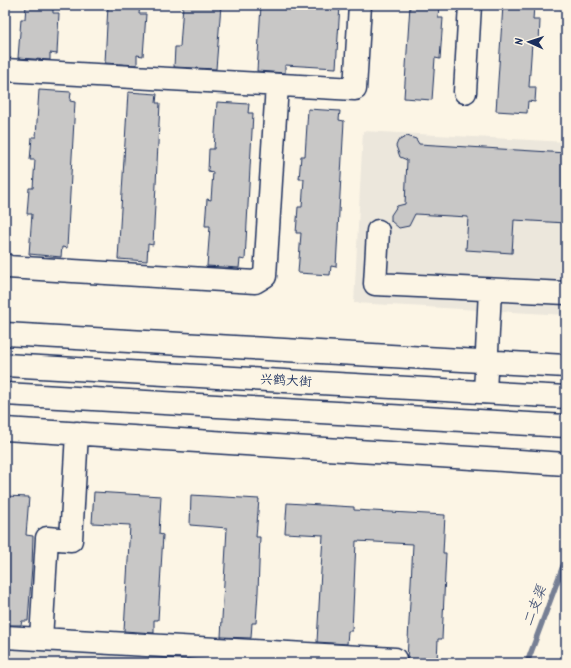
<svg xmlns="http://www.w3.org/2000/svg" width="571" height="668" viewBox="0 0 571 668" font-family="Kalam,'LXGW WenKai TC',sans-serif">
<rect width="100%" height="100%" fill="#fcf5e5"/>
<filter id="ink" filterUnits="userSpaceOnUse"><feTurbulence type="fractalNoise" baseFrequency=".025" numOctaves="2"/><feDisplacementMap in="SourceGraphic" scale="8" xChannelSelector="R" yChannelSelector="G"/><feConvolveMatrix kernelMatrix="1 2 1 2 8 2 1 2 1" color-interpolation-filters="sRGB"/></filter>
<g filter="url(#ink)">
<path fill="#ece7dc" d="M363,131L566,142V315L354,303Z
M5,647L287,663H5Z"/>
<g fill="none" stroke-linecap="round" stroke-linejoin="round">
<path stroke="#767f94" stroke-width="5.5" d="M527,663L566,558"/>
</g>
<path fill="#c8c7c6" stroke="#1b2f5e" d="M26,5H53V13H59L57,54L50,53V60L18,58L21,19H25Z
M108,5H140L139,14H146L143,56L137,55V65L105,63Z
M183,5H221L216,69L174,67L175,47H180Z
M261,5H340L336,68L285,65V73L257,71Z
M410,5H439L438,18H443L440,59L435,58L432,100L404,98Z
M503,5H534L533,20H540L539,43L532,42L529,87H536L535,102L528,101L527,113L496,111Z
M39,90L71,92L70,101L75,102L67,248L62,247L61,257L29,254L32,214H27L29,188H33L35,160H30L32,137H36Z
M128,92L157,94L156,103H160L153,245L148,244L147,261L118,259Z
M217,102L249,104L248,113H253L245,260L240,259L239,268L207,266L210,226H205L207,199L211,200L213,172L208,171L209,149H214Z
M308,109L340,111L339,120L344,121L336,267L331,266L330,275L298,273L301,233H296L298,207H302L304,179H299L301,156H305Z
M407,136L416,139L419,144L566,153V223L514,220L512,253L466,250L468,217L415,214L409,226L399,228L391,221V215L397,206L405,204L407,160L400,157L396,146L398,141Z
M94,492L161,496L159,534L163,535L158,620H154V633L124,631L130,525L92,523Z
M191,495L259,499L256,537H260L258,592L256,623H252L251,638L221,637L227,528L190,525Z
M5,496L29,497L26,535L33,536L32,566L28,621H22L21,625H5Z
M287,503L354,507V510L445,515L443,553H446L442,639H438L437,661L407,660L413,544L356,541L352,631H348L347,644L317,642L323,535L285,533Z"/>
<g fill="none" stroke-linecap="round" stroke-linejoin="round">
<defs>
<path id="minor" d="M5,70L355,89L360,5
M465,92L470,5
M378,231L375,284L566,293
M5,265L7,267L255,282L265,276L277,85
M5,334L566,366
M485,392L490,290
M5,429L566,464
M5,637L395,659
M41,639L47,538L71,540L77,433"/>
<path id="major" d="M5,365L566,397
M5,394L566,426"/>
</defs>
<use href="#minor" stroke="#1b2f5e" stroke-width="25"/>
<use href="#major" stroke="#1b2f5e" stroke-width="25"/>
<use href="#minor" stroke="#fcf5e5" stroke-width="22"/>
<use href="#major" stroke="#fcf5e5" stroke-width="22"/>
</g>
</g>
<g text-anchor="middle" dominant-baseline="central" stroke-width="3" stroke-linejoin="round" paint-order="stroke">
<g font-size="13" fill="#1b2f5e" stroke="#fcf5e5">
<text transform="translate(286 381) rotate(3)">兴鹤大街</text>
</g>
<g font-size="14" font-style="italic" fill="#485779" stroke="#fcf5e5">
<text transform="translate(535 606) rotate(-69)">二支渠</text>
</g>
</g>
<rect width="571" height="668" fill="none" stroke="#fcf5e5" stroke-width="20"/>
<rect x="10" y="10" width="551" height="648" fill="none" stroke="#1b2f5e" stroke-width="1.5" filter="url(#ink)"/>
<g transform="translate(529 42) rotate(273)" stroke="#fcf5e5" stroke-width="3" paint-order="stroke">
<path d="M0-3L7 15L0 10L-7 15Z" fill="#1b2f5e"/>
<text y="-6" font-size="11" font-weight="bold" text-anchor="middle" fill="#1b2f5e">N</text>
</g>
</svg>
